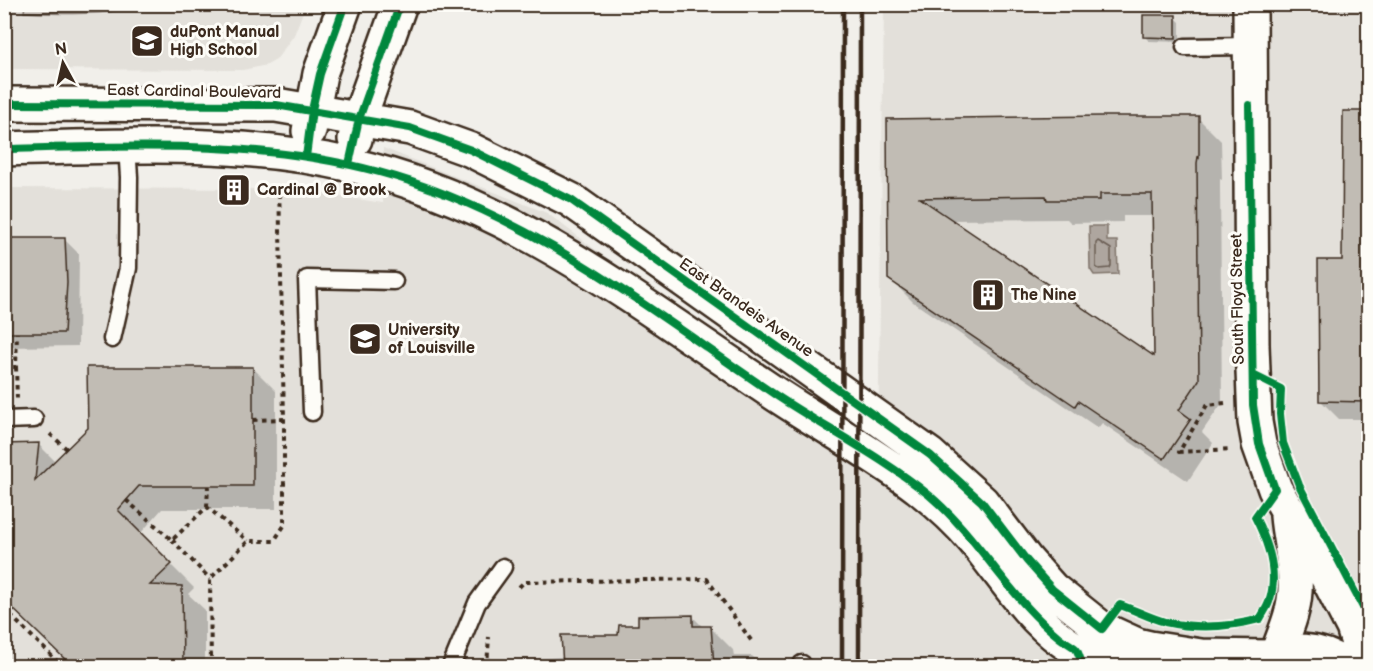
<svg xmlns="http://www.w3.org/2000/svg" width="1373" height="671" viewBox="0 0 1373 671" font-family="'Balsamiq Sans',sans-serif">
<rect width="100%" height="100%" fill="#f1efea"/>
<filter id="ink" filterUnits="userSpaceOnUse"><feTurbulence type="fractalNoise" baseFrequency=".0167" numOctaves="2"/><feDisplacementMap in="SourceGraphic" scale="12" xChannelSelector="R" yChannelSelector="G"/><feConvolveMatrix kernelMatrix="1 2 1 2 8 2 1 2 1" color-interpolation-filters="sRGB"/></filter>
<g filter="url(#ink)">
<path fill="#e3e0da" d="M5,5H309L306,12H303L294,35L276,60L267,65L243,70L5,69Z
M884,5H1368V666H5V188L293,189L383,203V148L547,213L609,260L687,314L765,364L878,450Z"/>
<path fill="#d7d2cc" stroke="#897e75" stroke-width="1.5" d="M25,5V4L142,5C104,16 64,14 24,12Z"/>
<path fill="#aea69f" stroke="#80746b" stroke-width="1.5" d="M1089,226H1107V241H1117L1118,274L1094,275L1090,269Z"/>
<path fill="#0003" fill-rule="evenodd" d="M1175,17L1180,22V42L1149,41L1144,36Z
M1344,113H1368V419H1339L1321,401L1343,261Z
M1198,118L1221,141L1222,180L1220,179V187L1222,403L1202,432L1213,443L1188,481L1102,423L1098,428L913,302L889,278V121ZM1123,216H1154L1155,359L950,220L1067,219L1071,223L1123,222Z
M64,239L79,254L78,346L4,347V240Z
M253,368L276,391V509H162L140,534L194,588L188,594L205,610V666H74L4,598V445H39L56,462Z
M692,616L703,627L711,628L733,650L734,656H752L763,666H536V659L564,657L620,636L639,627Z"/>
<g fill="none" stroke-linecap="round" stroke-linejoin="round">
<path stroke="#695c52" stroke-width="1.5" d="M1098,241L1111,249V266L1110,268L1099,269L1096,267V243Z"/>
</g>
<path fill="#c1bcb4" stroke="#3b2a1e" stroke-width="1.5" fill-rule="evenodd" d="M1143,15H1176V38L1143,37Z
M1343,111H1368V402L1319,401L1318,260H1342Z
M1101,116H1199V158L1198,157L1197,163L1199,380L1179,410L1191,419L1164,459L1078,401L1075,406L888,279L887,119ZM1100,194H1152L1154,356L920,198L1046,196L1047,200H1100Z
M4,238H65L67,282L64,333H4Z
M87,367H253V486H139L118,510L172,564L150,585L182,586L183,666H72L4,600V444L39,443L35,480L88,428Z
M693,615V626H711L714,666H563L561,635H618L619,625H638V616Z"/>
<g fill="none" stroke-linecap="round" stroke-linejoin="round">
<defs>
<path id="lane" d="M1185,47L1250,46
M112,339L128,268L129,177L127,146
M312,412L307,279L394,281
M4,420L34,419
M451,666L477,603L503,567
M802,666V664"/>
<path id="secondary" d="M1250,4L1252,345L1255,422L1259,444L1275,489L1286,508L1304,532L1353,627L1365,666
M4,104L276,105L410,128L471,150L571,200L930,455L982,502L1027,561L1052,589L1102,629L1137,645L1150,648L1201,656L1269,657
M309,131L320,74L345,4
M355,139L359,119L400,4
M4,149C119,146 238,139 351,165C506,200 632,298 762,385C813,420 869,450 918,487C938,503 958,521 974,540C1003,575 1026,614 1063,641C1080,654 1102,659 1122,666
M1277,654C1284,634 1294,613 1295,591C1297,566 1289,541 1287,516
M1261,662C1288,645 1321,649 1346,666"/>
</defs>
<use href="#lane" stroke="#3b2a1e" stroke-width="21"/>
<use href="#secondary" stroke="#3b2a1e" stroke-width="38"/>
<path stroke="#3b2a1e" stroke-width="4" stroke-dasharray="4.5 4.5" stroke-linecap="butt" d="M4,367H16L17,333
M16,367L17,399
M1225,403L1207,405L1179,452L1230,449
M253,420L284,419
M50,434L67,449
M126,500L172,540L207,507L248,541
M207,507L208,486
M172,540L210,579
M519,587L524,582L707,579L753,643
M4,609L62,666
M211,666L210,579L248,541H274L284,526V419L279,183
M487,666L489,637"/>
<use href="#lane" stroke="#fdfcf7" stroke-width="16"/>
<use href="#secondary" stroke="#fdfcf7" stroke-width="33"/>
<path stroke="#3b2a1e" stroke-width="4.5" d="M842,666L843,4
M859,666L860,4"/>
<defs>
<path id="cycleway" d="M4,104L276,105L410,128L471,150L571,200L930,455L982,502L1027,561L1052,589L1102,629L1120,605C1135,610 1150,618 1165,622C1196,629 1230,627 1260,619C1263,613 1267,608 1269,602C1279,574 1268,542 1255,517L1275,489L1259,444L1253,405L1249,105
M4,149C129,146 257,139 379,172C528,212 651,311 777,396C827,429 882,457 929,495C968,528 994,571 1028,608C1038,619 1049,629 1060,638C1065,642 1072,645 1076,649C1079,653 1081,662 1083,666
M306,157L312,110L320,74L345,4
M349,164L359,119L400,4
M1253,375L1281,389L1280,414L1283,443L1299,485L1368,617"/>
</defs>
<use href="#cycleway" stroke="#fdfcf7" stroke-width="11"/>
<use href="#cycleway" stroke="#00873e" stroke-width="8"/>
</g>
</g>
<defs>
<symbol id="school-square" viewBox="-11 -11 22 22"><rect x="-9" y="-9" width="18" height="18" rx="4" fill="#3b2a1e" stroke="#fdfcf7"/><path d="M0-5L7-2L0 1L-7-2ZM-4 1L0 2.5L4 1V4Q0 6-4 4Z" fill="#fff"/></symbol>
<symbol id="building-square" viewBox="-11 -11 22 22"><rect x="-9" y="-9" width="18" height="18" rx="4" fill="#3b2a1e" stroke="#fdfcf7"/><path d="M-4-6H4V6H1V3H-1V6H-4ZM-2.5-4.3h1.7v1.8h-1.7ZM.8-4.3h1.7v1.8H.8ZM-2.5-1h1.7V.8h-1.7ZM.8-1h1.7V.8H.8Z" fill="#fff"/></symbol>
<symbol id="university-square" viewBox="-11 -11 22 22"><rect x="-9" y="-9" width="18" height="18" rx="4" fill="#3b2a1e" stroke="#fdfcf7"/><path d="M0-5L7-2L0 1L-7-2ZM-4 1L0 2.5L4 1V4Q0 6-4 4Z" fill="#fff"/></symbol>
</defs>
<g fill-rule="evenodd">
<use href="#school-square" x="128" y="22" width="38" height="38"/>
<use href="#building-square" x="215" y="171" width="38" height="38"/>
<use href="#building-square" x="969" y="276" width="38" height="38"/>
<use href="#university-square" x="346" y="320" width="38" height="38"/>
</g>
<g text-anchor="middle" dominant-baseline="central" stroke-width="6" stroke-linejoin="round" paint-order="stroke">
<g font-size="16" font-weight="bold" fill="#3b2a1e" stroke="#fdfcf7" text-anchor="start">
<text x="170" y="32">duPont Manual<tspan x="170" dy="18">High School</tspan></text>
<text x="257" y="190">Cardinal @ Brook</text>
<text x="1011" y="295">The Nine</text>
<text x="388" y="330">University<tspan x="388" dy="18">of Louisville</tspan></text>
</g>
<g font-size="16" fill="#3b2a1e" stroke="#fdfcf7">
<text transform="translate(194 92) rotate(1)">East Cardinal Boulevard</text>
<text transform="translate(1238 299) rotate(-91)">South Floyd Street</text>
<text transform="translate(746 308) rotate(35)">East Brandeis Avenue</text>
</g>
</g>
<rect width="1373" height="671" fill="none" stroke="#fdfcf7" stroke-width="24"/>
<rect x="12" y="12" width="1349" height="647" fill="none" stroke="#3b2a1e" stroke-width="2" filter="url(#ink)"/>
<g transform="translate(63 63) rotate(352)" stroke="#fdfcf7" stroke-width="4.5" paint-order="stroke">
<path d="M0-4.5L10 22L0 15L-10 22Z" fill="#3b2a1e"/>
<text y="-9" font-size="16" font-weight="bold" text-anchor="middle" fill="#3b2a1e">N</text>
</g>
</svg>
